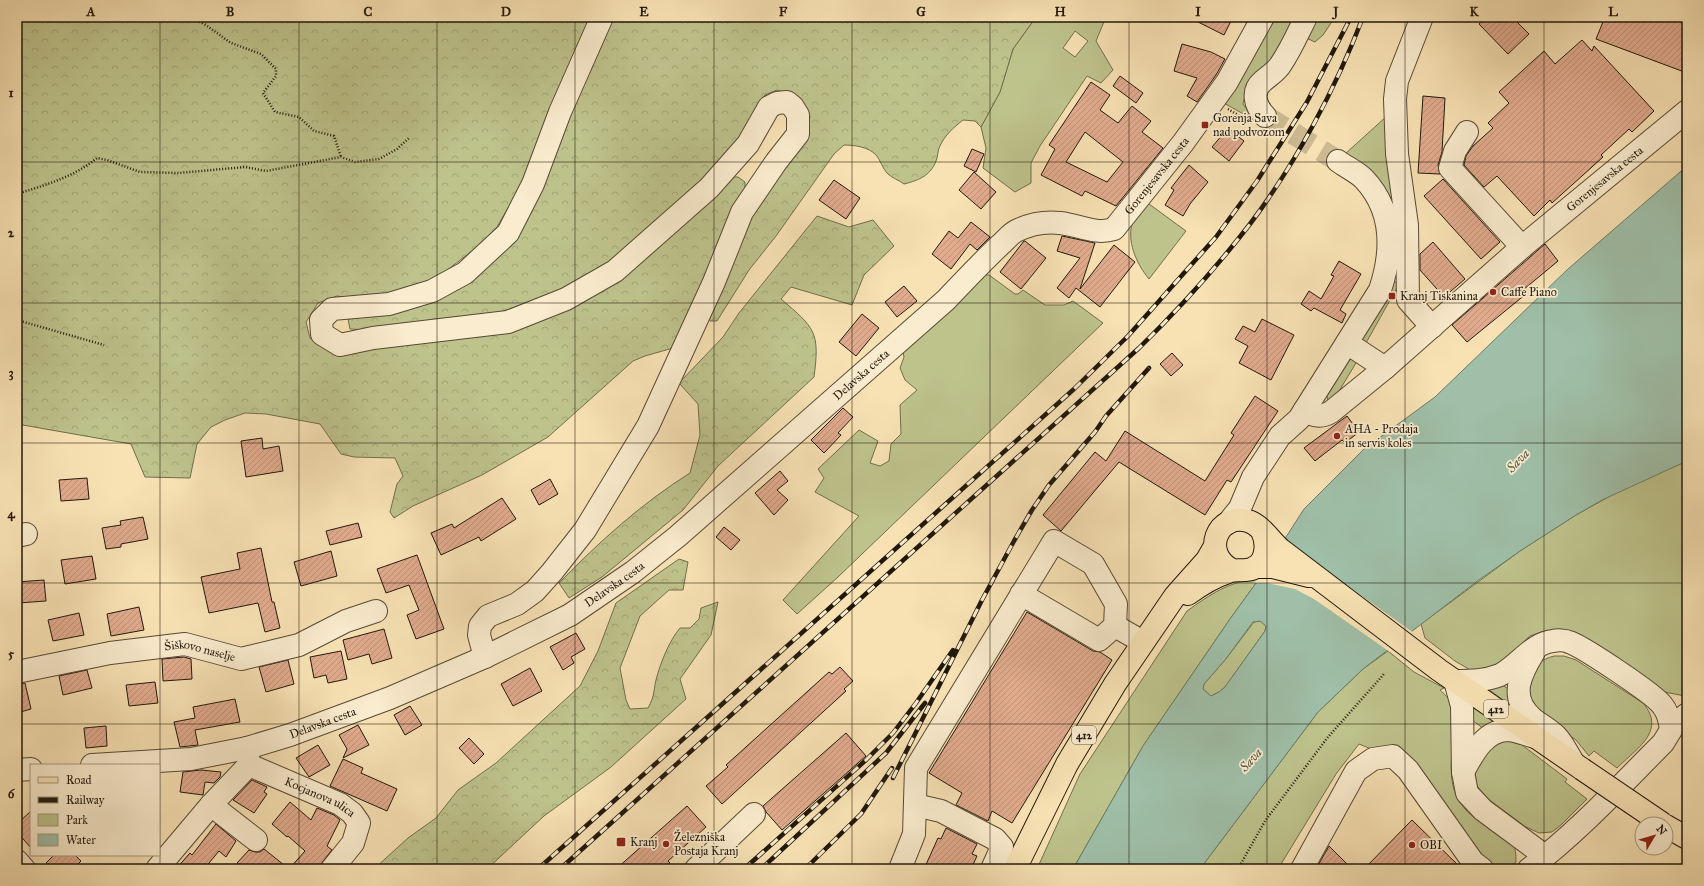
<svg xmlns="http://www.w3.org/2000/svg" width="1704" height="886" viewBox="0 0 1704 886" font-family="'IM FELL Great Primer',serif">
<defs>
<pattern id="forest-crowns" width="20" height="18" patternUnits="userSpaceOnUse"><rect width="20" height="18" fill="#bec38c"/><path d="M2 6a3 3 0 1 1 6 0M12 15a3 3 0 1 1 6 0" fill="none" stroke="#a3a778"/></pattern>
<pattern id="building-hatch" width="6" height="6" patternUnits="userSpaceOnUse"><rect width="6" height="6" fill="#e1ab8e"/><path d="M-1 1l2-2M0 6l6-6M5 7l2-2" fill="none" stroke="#c19279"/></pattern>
</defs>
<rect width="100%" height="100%" fill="#f8e2b4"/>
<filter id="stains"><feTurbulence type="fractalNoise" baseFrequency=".005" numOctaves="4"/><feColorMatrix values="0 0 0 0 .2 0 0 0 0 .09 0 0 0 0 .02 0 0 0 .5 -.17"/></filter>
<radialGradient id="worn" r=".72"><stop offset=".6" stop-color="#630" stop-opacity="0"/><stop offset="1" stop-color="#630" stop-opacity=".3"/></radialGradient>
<path fill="#bec38c" stroke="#706e4c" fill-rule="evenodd" d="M1036,17H1106L1096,41L1113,70L1101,83L1087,76L1040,146L1031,163V183L1015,192L983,168L986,148L981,127L1000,92L1013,49ZM1075,31L1088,41L1075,57L1063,48Z
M1269,17H1296L1278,54L1248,82L1243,104L1256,121L1222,102Z
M1313,17H1335L1323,35L1315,42L1304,37Z
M1387,116L1402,279L1395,275L1398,258L1345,154Z
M1145,201L1186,231L1149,279C1136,263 1126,241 1133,220C1135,214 1141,207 1145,201Z
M983,275H989L1015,294H1018L1023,290L1045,305H1064L1073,301L1103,323L838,577L797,614L783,600L859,516L815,492L824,478L818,469L859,430L878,441L870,463L880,466L889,461L891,444L901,434L900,405L917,390L905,380L900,368L904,357L903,352Z
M1393,281L1399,284L1366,343L1361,339Z
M1349,359L1354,360L1356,363L1333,401L1328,402L1327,396Z
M1687,461V695L1685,696L1664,692L1654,686L1598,645L1587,640L1552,630L1541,632L1530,636L1493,669L1472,671L1455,661L1425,638L1421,624L1520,551L1576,515L1621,490Z
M1259,579L1230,619L1143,746L1073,869H1037L1080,774L1187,611C1211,594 1229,581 1259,579Z
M1260,621L1266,626L1265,631L1225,687L1219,692L1211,696L1203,689L1204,684L1225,660L1254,622Z
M1388,651L1414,672L1444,688L1440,690C1444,694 1450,699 1452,704C1459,734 1444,766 1456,795C1464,814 1481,822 1498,833C1502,836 1507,839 1511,842C1516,847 1516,855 1516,862L1509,867L1498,868L1484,861L1442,804L1371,749L1359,744L1336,774L1278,869H1200L1318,712L1363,669Z
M1554,656H1564L1576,660L1643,703C1667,731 1636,749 1617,768L1594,751L1589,756L1576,740L1545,718L1528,697C1531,675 1529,663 1554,656Z
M1501,684L1510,690V705L1488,689Z
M1472,706L1497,724L1484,729L1472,720Z
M1506,740L1522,745L1567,779L1565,782L1587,799L1561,825L1552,832L1539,833L1526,827L1488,799L1477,786L1474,769L1489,745Z"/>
<path fill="url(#forest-crowns)" stroke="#706e4c" d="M17,17H595L522,184L497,227L481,244L428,285L359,300L337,296L318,303L306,322L310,338L328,349L516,328L732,177H738L745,182V190L673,348L645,356L633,361L548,437L482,475L413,506L394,518L390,512L397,484L403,476L395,458L354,457L341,454L320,424L266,414L245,413L225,420L211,427L197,444L190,478L145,477L131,444L17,424Z
M609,17H1036L1013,49L1000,92L981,127L975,121L963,120C953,128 945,135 940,146C938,149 938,154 937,158C932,175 920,180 904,184C899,180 892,178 888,174C882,168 881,161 876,155C869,147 854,145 844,145L834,154L776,236L749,270L717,321H710L707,316L743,231L804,134L810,117C803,100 794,96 777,90L765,95L756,107L740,141L718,165L631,245L591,276L545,297L495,314L368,330L350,329L348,319L397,312L490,263Z
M817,216L849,227L873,220L894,246L864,275L852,305L791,287L781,299C815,328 820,332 814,377L718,466L683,510L602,577L569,598L559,583C599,542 642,503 690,473L700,435L698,404L679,383L723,337L739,313Z
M679,559L688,562L683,590H669L640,616L620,668L626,700L630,709L648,708C655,695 653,693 656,680C660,664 669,641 680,628H690L699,619L701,608L718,602L711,635L680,679L686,699L611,767L544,816L487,869H374L408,838L436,818L458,790L496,763L580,686L598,651L616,603Z"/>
<path fill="#9fbfa8" stroke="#6d7c6a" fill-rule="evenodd" d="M1687,166V461L1602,500L1576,515L1520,551L1476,582L1363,669L1318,712L1200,869H1073L1143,746L1230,619L1259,579L1304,509L1364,449L1435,397L1568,269ZM1260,621L1266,626L1265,631L1225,687L1219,692L1211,696L1203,689L1204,684L1225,660L1253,622Z"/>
<path fill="#f8e2b4" d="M1286,542L1414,633L1390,652L1314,599L1295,589L1267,583H1254Z"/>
<path fill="url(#building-hatch)" stroke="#21180c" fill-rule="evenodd" d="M1188,17H1233L1224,35Z
M1486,17H1512L1529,34L1508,54L1479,24Z
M1605,17H1687V73L1596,39Z
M1582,40L1592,51L1594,46L1654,111L1632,132L1629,129L1601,155L1603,157L1552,203L1550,200L1534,216L1497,176L1484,187L1464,165L1466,156L1473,146L1493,128L1488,123L1509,103L1499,92L1544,51L1555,64Z
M1182,44L1211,52L1225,59L1216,75L1197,102L1187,96L1197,78L1174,71Z
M1120,76L1143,93L1136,103L1113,86Z
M1091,82L1110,95L1100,110L1118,123L1132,106L1151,121L1142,132L1163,148L1116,206L1085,191L1082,196L1041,175L1055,149L1049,145ZM1085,132L1123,162L1107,182L1066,162Z
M1423,96L1445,98L1442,152L1438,165L1440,174L1418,173Z
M1228,128L1244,141L1229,161L1212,147Z
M972,149L984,154L976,172L964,166Z
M1189,165L1208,182L1190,204L1183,216L1165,205L1174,190L1171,188Z
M974,172L996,192L981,209L959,190Z
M1443,179L1500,242L1481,259L1424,196Z
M834,180L860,198L846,219L819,200Z
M971,222L990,237L977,250L970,244L951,269L932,254L949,231L958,238Z
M1062,236L1095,243L1080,289L1114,245L1135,262L1100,307L1076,288L1069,298L1057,288L1080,258L1057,251Z
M1024,241H1025L1046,258L1021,289L1000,272Z
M1433,242L1465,279L1444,297L1420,270V254Z
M1545,244L1558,261L1523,290L1526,294L1467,342L1452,325Z
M1339,261L1361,274L1340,310L1346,314L1342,323L1314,308L1311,311L1301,304L1309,291L1321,299L1334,276L1331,275Z
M904,286L917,301L897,317L885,302Z
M862,314L879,328L856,356L839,342Z
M1262,319L1294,335L1271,380L1239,363L1248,346L1235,339L1243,326L1255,332Z
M1172,353L1183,365L1171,376L1160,364Z
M1255,396L1278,411L1231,482L1227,480L1205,515L1119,462L1061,531L1043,515L1095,452L1106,461L1125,431L1205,481L1234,435L1231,433Z
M843,408L853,417L838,433L841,435L824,453L811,440Z
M1347,416L1359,432L1345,443L1342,440L1315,461L1304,448Z
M262,438L263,449L279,446L283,471L246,477L241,441Z
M780,471L788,481L777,490L788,500L774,515L755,493Z
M87,478L89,499L61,501L59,480Z
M550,479L558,494L539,505L531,490Z
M502,498L516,519L481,541L479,537L441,555L431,533L452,524L454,528Z
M143,517L148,539L121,544V547L106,549L102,528L121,525L120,521Z
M358,523L362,537L330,545L326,531Z
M724,527L740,540L731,550L716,537Z
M261,548L272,602H274L280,628L265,632L258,603L209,613L201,577L240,569L237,553Z
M331,551L337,576L301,586L294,562Z
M417,555L444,629L416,639L407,615L419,610L409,585L386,593L377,569Z
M92,556L96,579L65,584L61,560Z
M44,580L46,601L18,603L17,582Z
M139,607L144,630L111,636L107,614Z
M1027,612L1093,651L1100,652L1112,660L1012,823L992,811L988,821L956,805L962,793L929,773Z
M79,613L84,635L53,641L48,620Z
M384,629L392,658L372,664L369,654L348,660L343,640Z
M576,633L585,649L571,657L574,663L563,670L550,647Z
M341,651L347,679L328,683L326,675L314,678L310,657Z
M184,657L191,659L192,679L163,681L162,659Z
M288,660L294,684L266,692L259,667Z
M840,667L853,681L844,689L846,691L722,804L706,786L728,767L726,765L829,672L832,674Z
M530,668L542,691L513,706L501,684Z
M87,670L92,688L63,695L59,676Z
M155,682L158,703L129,706L126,685Z
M25,683L31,709L17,713V684Z
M235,699L240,722L195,730L198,745L180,747L174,722L195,718L193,707Z
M410,706L422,725L405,735L394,715Z
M358,725L369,745L343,758L347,749L339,735Z
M106,726L107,746L86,748L84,728Z
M846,733L866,756L782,830L766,812L763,806Z
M469,738L484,754L474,764L459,748Z
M318,745L330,765L309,777L296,758Z
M343,759L363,768L361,773L397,789L387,811L330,786Z
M201,770L221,772L220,777L214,783L205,782L203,795L180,792L183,772Z
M252,780L267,787L264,792L267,794L254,813L233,800Z
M290,802L311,820L317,808L334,815L340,820L327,846L332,850L317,869H245L237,863L249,850L255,852H260L264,849L289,869L305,851L288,836L287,837L272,824Z
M687,806L706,827L668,861L670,863L664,869H616Z
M31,811V848L17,832V824Z
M1412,820L1462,869H1364Z
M216,824L236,841L226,857L219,851L204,869H176L190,853L192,855Z
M946,828L977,844L972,854L977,856L971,869H924L938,838L941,839Z
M1329,846L1352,869H1316Z
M54,855H75L81,861L73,869H52L46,863Z"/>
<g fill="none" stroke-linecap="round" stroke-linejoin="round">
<path stroke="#cdba92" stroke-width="22" stroke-dasharray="22 11" stroke-linecap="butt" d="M1265,116L1338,161"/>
<defs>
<g id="minor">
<path d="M1422,17L1397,81L1395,99L1397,154L1407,225L1408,300L1432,327"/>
<path d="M1265,116C1255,106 1251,91 1263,81C1270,75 1277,71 1281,64C1291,49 1298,33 1306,17"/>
<path d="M1467,132L1455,151L1450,168L1522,247"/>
<path d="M1347,343L1385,368"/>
<path id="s1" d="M1304,411C1314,416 1321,418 1331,412L1385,368L1522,247L1687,111"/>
<path d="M1228,523L1240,508L1253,477L1280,436L1299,419L1380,290C1393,251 1394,211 1364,179C1357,172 1346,167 1338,161"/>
<path d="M17,536L26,534"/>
<path d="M1115,626L1143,642"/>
<path d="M1534,652C1521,673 1508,697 1532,718C1539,724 1549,729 1556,736C1563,743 1568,754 1573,762"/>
<path d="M485,657L479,635L480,626L488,616L517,604L535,591L552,572L585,530L648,426L714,282L742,212L776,162L798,134V115L793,107L787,102L777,103L769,107L748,144L709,188L615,271L566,299L508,322L373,338L340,345L322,334L321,320L332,309L389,304L432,291L465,273L508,233L533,184L560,112L602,17"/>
<path id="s2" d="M17,672L110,653L185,644L241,659L299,645L346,621L376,611"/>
<path d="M1680,720L1687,714"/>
<path id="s3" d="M247,748L249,765L340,804L352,813L359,823L353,843L332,869"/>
<path id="s4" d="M92,765L191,759L247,748L290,735L390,698L485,657L570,615L633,572L678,536L946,300C963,282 981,263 1000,245C1005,241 1010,234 1016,231C1030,224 1044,221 1060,223C1079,225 1095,235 1114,229L1183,143L1227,82L1263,17"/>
<path d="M17,770L31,769"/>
<path d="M1463,772C1473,754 1484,731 1507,730C1516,730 1527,735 1535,737"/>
<path d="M211,805L256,840"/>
<path d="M915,805L941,811L995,839L1002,847L992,869"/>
<path d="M17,861L24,869"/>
<path d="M157,869L211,805L249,765"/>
<path d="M696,869L754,814"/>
<path d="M900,869L914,834L916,768L1054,541L1093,564L1116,604L1115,626L1099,640L1021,594"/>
<path d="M1302,869L1356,771L1373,759L1393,756L1408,770L1473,862L1482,869"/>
<path d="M1529,869C1578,832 1620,786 1663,743L1671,730C1670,721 1668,712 1662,705C1654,694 1582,646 1569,642C1565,640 1557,640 1553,641C1532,643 1518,666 1500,675C1485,681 1471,681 1455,681L1462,706L1463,772L1467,793L1483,810L1545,856"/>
</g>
<path id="major" d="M1255,567H1273L1309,576
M1232,570C1200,553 1218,512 1248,521C1261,525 1270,540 1280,549L1439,670L1582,769
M1188,594C1200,585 1213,577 1228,572C1234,569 1240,571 1246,570C1266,569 1269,546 1262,531
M1666,826L1687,838
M1015,869L1067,764L1115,684L1175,596L1207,560L1215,546"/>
</defs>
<use href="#minor" stroke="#574a36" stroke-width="24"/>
<use href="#major" stroke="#21180c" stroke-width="24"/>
<path stroke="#21180c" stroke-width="2.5" stroke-dasharray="1 2" stroke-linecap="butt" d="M164,17L179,20H196L206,25L231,43L261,54L276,69V76L263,93L275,112L299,117L314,131L334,136L341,157
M1228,109L1243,118
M17,194C45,185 74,177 97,158L107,160L140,172L179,173L245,167L266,171L341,157L355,162L379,159L397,149L409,138
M17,320L104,345
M1238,869L1265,821L1328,737L1384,674"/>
<use href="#minor" stroke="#faecce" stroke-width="22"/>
<use href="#major" stroke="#f8e2b4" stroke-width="22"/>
<defs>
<path id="rail" d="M893,778L982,600L1014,541L1032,510L1049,485L1095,432L1106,416L1149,368
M538,869L1074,389L1128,336L1216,237L1257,181L1307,102L1351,17
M560,869L1139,348C1179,309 1216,268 1250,224C1296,163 1336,88 1363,17
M744,869L866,760L893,733L916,703L953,650
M761,869L886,753L925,703
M805,869L861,814L892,768"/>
</defs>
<use href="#rail" stroke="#21180c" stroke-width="4.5"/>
<use href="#rail" stroke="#faecce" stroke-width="3" stroke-dasharray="9" stroke-linecap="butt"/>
<defs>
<path id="major-bridge" d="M1582,769L1663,824"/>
</defs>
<use href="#major-bridge" stroke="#21180c" stroke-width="24" stroke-linecap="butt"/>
<use href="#major-bridge" stroke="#f8e2b4" stroke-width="22"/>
</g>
<path fill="none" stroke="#21180c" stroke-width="1" stroke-opacity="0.55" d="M160,17V869M299,17V869M437,17V869M575,17V869M714,17V869M852,17V869M990,17V869M1129,17V869M1267,17V869M1405,17V869M1544,17V869M17,162H1687M17,303H1687M17,443H1687M17,583H1687M17,724H1687"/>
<g fill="#8f2418" stroke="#faecce" stroke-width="1.5">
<rect x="1201" y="121" width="8" height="8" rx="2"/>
<circle cx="1493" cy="292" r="4"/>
<rect x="1388" y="292" width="8" height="8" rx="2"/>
<circle cx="1337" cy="436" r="4"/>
<rect x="616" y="837" width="10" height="10" rx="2"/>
<circle cx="666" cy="844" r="4"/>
<circle cx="1412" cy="845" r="4"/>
</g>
<g text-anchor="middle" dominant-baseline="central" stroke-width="3.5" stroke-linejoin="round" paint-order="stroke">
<g fill="#faecce" stroke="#625846" stroke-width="1">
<rect x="1484" y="700" width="24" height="18" rx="3"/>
<rect x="1072" y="726" width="24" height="18" rx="3"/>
</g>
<g font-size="11" font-weight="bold" fill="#21180c">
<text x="1496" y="709">412</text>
<text x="1084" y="735">412</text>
</g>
<g font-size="12" fill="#21180c" stroke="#faecce" text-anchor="start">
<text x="1213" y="118">Gorenja Sava<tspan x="1213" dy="14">nad podvozom</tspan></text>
<text x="1501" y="292">Caffe Piano</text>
<text x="1400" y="296">Kranj Tiskanina</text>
<text x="1345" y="429">AHA - Prodaja<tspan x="1345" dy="14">in servis koles</tspan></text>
<text x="674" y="837">Železniška<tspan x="674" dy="14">Postaja Kranj</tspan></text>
<text x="630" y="842">Kranj</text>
<text x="1420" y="845">OBI</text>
</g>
<g font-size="12" fill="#21180c" stroke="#faecce">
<text stroke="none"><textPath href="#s4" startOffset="1264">Gorenjesavska cesta</textPath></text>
<text stroke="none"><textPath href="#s1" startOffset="388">Gorenjesavska cesta</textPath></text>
<text stroke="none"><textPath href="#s4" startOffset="884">Delavska cesta</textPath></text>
<text stroke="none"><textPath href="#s4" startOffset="560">Delavska cesta</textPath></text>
<text stroke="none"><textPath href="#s2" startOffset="186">Šiškovo naselje</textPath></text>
<text stroke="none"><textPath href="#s4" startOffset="236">Delavska cesta</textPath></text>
<text stroke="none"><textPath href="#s3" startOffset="95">Kocjanova ulica</textPath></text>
</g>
<g font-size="13" font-style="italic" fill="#4d5243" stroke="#faecce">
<text transform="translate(1518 461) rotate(-47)">Sava</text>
<text transform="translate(1251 760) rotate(-48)">Sava</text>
</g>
</g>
<rect width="1704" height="886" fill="none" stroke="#f8e2b4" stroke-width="44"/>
<rect x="30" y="764" width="130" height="92" fill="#faecce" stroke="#a39780"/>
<rect x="38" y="777" width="20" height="6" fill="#f8e2b4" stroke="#a39780"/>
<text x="66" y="784" font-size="12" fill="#21180c">Road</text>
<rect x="38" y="797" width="20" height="6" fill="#21180c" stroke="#a39780"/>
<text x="66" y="804" font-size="12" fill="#21180c">Railway</text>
<rect x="38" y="814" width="20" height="12" fill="#bec38c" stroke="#a39780"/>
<text x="66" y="824" font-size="12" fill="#21180c">Park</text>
<rect x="38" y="834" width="20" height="12" fill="#9fbfa8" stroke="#a39780"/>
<text x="66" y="844" font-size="12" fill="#21180c">Water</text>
<g transform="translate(1654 836) rotate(52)"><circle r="19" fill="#faecce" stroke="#a39780"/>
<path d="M0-3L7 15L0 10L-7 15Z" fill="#8f2418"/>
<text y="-6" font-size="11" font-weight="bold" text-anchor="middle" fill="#21180c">N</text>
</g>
<rect x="22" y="22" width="1660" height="842" fill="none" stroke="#21180c" stroke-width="1.5"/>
<g font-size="13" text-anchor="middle" font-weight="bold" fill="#21180c">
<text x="91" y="16">A</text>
<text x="230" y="16">B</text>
<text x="368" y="16">C</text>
<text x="506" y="16">D</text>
<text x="644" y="16">E</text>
<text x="783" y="16">F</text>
<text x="921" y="16">G</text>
<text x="1060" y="16">H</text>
<text x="1198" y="16">I</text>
<text x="1336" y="16">J</text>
<text x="1474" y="16">K</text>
<text x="1613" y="16">L</text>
<text x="11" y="97">1</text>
<text x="11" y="237">2</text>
<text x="11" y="377">3</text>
<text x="11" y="518">4</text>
<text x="11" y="658">5</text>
<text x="11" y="798">6</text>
</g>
<rect width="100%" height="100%" filter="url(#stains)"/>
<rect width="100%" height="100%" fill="url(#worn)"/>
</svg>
